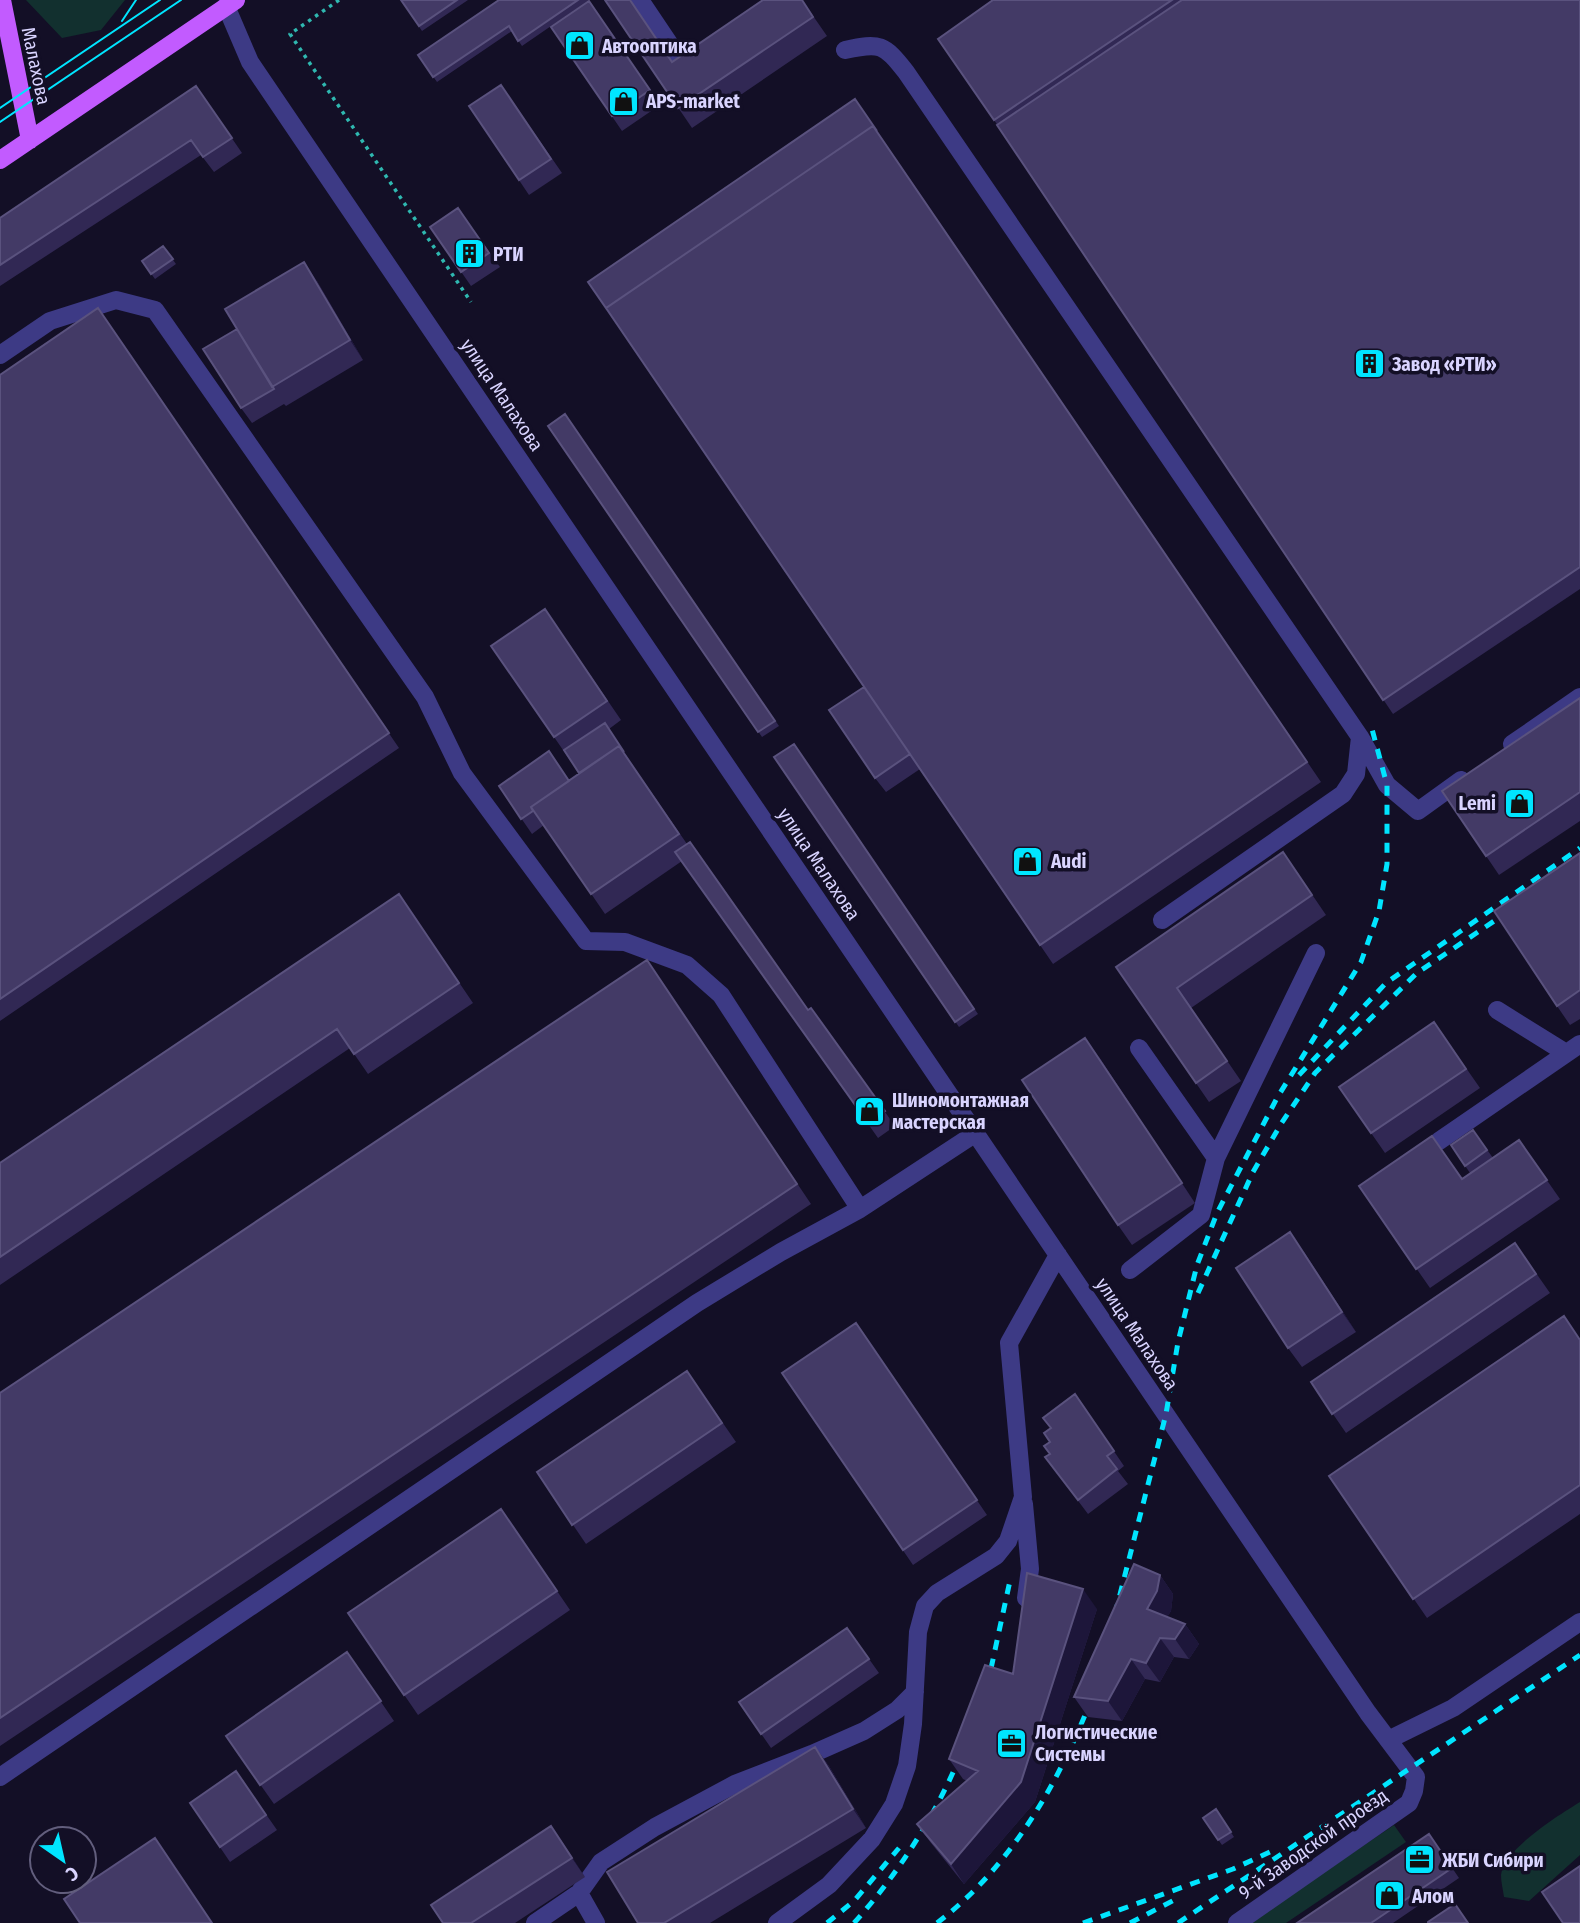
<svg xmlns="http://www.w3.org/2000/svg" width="1580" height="1923" viewBox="0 0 1580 1923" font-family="'Fira Sans Condensed',sans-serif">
<rect width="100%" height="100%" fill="#130f26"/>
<path fill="#12302f" d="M26,0H125L101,30L62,38Z
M1580,1802V1855L1529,1901L1504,1897C1503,1890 1501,1882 1501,1875C1504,1849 1559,1815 1580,1802Z
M1394,1825L1406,1842L1286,1923H1249Z"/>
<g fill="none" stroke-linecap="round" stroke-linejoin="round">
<path stroke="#2fb8b0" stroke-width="3.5" stroke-dasharray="3.5 5" stroke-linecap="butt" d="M339,0L290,34L471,302"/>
<path stroke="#3d3a85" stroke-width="18" d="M640,0L683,64L696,56
M226,6L250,62L1368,1713L1416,1777L1414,1791L1409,1803L1237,1923
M845,50C880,42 884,44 906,72L1360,737L1387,785L1418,811L1461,780
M0,355L50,321L116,300L155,310L425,697L462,773L586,941L625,942L687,965L721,995L860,1209L976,1133
M1512,744L1580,697
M1162,920L1343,794L1356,774L1360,737
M1497,1010L1566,1053
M1439,1141L1580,1044
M1216,1158L1316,953
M1130,1270L1201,1215L1216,1158L1139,1048
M1024,1504L1030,1569L1026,1598
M1388,1740L1453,1708L1580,1622
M0,1777L697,1303L781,1252L860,1209
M579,1893L596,1923
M535,1923L579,1893L601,1862L655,1827L735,1784L812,1754L864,1731L897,1710L915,1692
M777,1923L829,1885L872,1839L894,1804L907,1766L913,1724L918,1632L925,1606L937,1593L996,1556L1008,1541L1023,1497L1009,1343L1058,1255"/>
<path stroke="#c25bff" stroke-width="18" d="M2,0L30,140
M0,160L236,0"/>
<path stroke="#00e5ff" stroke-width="2" d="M122,21L136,0
M0,108L160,0
M0,122L181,0"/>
<path stroke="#00e5ff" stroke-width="5" stroke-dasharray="10 9" stroke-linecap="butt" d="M1299,1075L1386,983L1580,848
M1198,1293L1253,1172L1281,1124L1315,1073L1417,973L1515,907
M1115,1614L1166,1414L1178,1342L1197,1265L1217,1213L1277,1098L1361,962L1379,911L1387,864V785L1372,729
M987,1687L1011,1576
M827,1923L854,1901L899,1848
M854,1923C899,1873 938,1812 963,1749
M937,1923C1012,1866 1060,1781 1093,1695
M1083,1923L1233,1869L1274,1850
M1130,1923L1180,1897
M1178,1923L1580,1655"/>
</g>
<path fill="#312854" d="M401,0H468L422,31Z
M499,0H589L522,46L512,31L437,82L418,55Z
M605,0L672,61L802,0L827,36L692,128Z
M993,0H1580V589L1393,714L994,120Z
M589,1L660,105L622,131L551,27Z
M501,85L562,173L529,195L469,106Z
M196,86L242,153L214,172L201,155L0,286V218Z
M855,99L1321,782L1053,964L920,769L886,792L875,778L864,687Z
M458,208L500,267L471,286L430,227Z
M163,246L176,264L155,279L142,261Z
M317,281L363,360L286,406L284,404L252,423L241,408L237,329Z
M98,308L399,748L0,1021V375Z
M565,414L779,726L762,737L548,426Z
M545,609L621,720L609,729L631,763L687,844L808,1010L811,1008L895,1126L878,1138L682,861L605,914L544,825L532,834L499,786L569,780L579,773L554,737Z
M1580,698V821L1499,875L1442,791Z
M794,744L978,1014L959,1027L774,757Z
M1283,852L1326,915L1191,1008L1241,1081L1209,1102L1116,967Z
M1580,853V1019L1570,1025L1557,1006Z
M399,894L473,1003L368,1074L350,1048L0,1285V1163Z
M647,960L811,1204L0,1746V1393Z
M1434,1022L1480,1088L1385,1153L1339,1087Z
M1099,1057L1195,1203L1132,1245L1118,1225Z
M1473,1130L1493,1158L1519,1140L1560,1199L1430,1288L1359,1186L1462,1179L1470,1173L1451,1145Z
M1515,1243L1550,1293L1346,1433L1311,1382Z
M1304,1252L1356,1332L1302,1367L1288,1348Z
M856,1323L987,1515L913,1565L782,1373Z
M1580,1339V1514L1427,1618L1329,1476Z
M687,1371L736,1442L586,1544L537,1472Z
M1075,1394L1124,1466L1118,1471L1128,1484L1088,1514L1045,1457L1050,1454L1051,1428L1043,1418Z
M501,1509L570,1610L418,1715L348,1613Z
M1160,1575L1173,1594L1171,1611L1167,1617L1185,1624L1199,1644L1189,1659L1174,1657L1160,1682L1145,1679L1122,1721L1088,1717L1074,1697Z
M1097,1609L1035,1802L964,1884L931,1843L917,1824L967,1781L963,1779L949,1759L1013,1674Z
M847,1628L879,1673L771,1748L739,1702Z
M347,1652L394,1721L274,1804L226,1736Z
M815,1747L829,1766L866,1828L710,1923H638Z
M236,1771L277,1830L230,1862L190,1803Z
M1216,1809L1234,1837L1222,1845L1203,1818Z
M551,1826L585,1877L515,1923H443Z
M1429,1834L1459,1878L1393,1923H1297Z"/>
<path fill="#1d163a" d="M304,262L317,281L363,360L350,340Z
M1085,1038L1099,1057L1195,1203L1182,1183Z
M1290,1232L1304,1252L1356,1332L1342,1312Z
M1160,1575L1173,1594L1171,1611L1160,1628L1147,1609Z
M1083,1589L1097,1609L1035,1802L964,1884L951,1864Z
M1185,1624L1199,1644L1189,1659L1175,1639Z
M1160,1638L1174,1657L1160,1682L1146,1663Z
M1131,1659L1145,1679L1122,1721L1108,1701Z
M815,1747L829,1766L866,1828L853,1809Z
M551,1826L565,1846L585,1877L572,1858Z"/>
<path fill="#433a66" stroke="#5a527e" stroke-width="2" d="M401,0H457L419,26Z
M499,0H578L518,41L509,26L433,77L418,55Z
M605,0H630L672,62L763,0H802L813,17L678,108Z
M993,0H1172L994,120L938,39Z
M1182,0H1580V567L1383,700L997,125Z
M589,1L650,90L612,116L551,27Z
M501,85L551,159L519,180L469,106Z
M196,86L232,138L203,157L191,140L0,265V218Z
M855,99L877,131L873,126L606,308L588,282Z
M873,126L1307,762L1040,945L606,308Z
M458,208L489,253L461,272L430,227Z
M163,246L173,259L151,274L142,261Z
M304,262L350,340L272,387L225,309Z
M98,308L389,733L0,999V375Z
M237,329L274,389L241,408L203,349Z
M565,414L775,721L758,732L548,426Z
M545,609L607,701L554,737L491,646Z
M864,687L910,754L875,778L829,710Z
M1580,698V792L1486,856L1442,791Z
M605,723L624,752L619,746L579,773L564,750Z
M794,744L974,1009L955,1022L774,757Z
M619,746L679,834L591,894L531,807Z
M549,751L569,781L531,807L533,811L521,819L499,786Z
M690,842L808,1010L811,1008L885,1111L868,1123L675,852Z
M1283,852L1312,895L1177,988L1227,1061L1196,1083L1116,967Z
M1580,853V990L1557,1006L1494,911Z
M399,894L459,983L354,1054L337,1029L0,1257V1163Z
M647,960L797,1184L0,1718V1393Z
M1434,1022L1466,1069L1371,1133L1339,1087Z
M1085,1038L1182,1183L1118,1225L1022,1080Z
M1473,1130L1487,1150L1465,1166L1451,1145Z
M1432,1136L1462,1179L1519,1140L1547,1180L1416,1269L1359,1186Z
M1290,1232L1342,1312L1288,1348L1236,1268Z
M1515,1243L1536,1274L1332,1414L1311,1382Z
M1564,1316L1580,1340V1485L1413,1599L1329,1476Z
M856,1323L977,1500L903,1550L782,1373Z
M687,1371L722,1423L572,1525L537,1472Z
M1075,1394L1114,1451L1107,1456L1117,1469L1078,1500L1045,1457L1050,1454L1044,1446L1050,1442L1044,1433L1051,1428L1043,1418Z
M501,1509L557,1591L404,1695L348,1613Z
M1134,1564L1160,1575L1157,1591L1147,1609L1185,1624L1175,1639L1160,1638L1146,1663L1131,1659L1108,1701L1074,1697Z
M1027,1573L1083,1589L1021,1782L951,1864L917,1824L978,1771L949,1759L985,1665L1013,1674Z
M847,1628L869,1659L761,1734L739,1702Z
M347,1652L381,1701L260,1785L226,1736Z
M815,1747L853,1809L664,1923H638L607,1872Z
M236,1771L266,1815L220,1847L190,1803Z
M1216,1809L1231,1832L1218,1840L1203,1818Z
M551,1826L572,1858L471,1923H443L431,1905Z
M1429,1834L1452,1868L1371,1923H1297Z
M155,1838L212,1923H80L64,1899Z
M1580,1866V1923H1563L1542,1892Z
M1455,1904L1468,1923H1428V1922Z"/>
<defs>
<symbol id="shop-square" viewBox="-11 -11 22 22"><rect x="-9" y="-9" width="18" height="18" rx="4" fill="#00e5ff" stroke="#130f26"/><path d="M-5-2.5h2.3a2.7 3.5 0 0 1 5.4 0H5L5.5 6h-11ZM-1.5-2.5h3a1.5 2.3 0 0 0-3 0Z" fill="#111"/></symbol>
<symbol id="building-square" viewBox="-11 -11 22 22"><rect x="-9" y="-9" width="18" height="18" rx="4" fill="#00e5ff" stroke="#130f26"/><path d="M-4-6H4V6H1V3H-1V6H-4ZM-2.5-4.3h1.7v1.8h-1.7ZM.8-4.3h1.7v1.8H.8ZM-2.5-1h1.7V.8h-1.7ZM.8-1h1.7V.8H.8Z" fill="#111"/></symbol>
<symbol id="office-square" viewBox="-11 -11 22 22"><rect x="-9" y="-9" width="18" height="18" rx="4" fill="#00e5ff" stroke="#130f26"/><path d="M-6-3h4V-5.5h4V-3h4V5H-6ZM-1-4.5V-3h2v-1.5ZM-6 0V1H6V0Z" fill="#111"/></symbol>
</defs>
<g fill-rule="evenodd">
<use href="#shop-square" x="562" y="28" width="35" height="35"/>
<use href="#shop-square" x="606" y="84" width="35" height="35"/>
<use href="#building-square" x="452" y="236" width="35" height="35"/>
<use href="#building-square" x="1352" y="346" width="35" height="35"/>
<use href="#shop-square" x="1502" y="786" width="35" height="35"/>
<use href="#shop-square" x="1010" y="844" width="35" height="35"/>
<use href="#shop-square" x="852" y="1094" width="35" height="35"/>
<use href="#office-square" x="994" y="1726" width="35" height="35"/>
<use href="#office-square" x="1402" y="1842" width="35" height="35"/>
<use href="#shop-square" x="1372" y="1878" width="35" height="35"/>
</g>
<g text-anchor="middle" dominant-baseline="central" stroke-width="7" stroke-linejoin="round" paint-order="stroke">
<g font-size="19" font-weight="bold" fill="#d9d4ff" stroke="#130f26" text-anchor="start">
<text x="602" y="46">Автооптика</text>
<text x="646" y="101">АPS-market</text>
<text x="493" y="254">РТИ</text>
<text x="1392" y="364">Завод «РТИ»</text>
<text x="1496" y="803" text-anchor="end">Lemi</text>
<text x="1051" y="861">Audi</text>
<text x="892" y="1100">Шиномонтажная<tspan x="892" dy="22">мастерская</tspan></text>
<text x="1035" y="1732">Логистические<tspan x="1035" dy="22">Системы</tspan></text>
<text x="1442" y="1860">ЖБИ Сибири</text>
<text x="1412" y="1896">Алом</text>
</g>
<g font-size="19" fill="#d9d4ff" stroke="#130f26">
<text transform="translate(36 66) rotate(78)">Малахова</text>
<text transform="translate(502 395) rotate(56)">улица Малахова</text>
<text transform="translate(819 864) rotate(56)">улица Малахова</text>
<text transform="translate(1137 1334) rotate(56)">улица Малахова</text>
<text transform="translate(1313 1844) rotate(-35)">9-й Заводской проезд</text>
</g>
</g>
<g transform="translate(63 1860) rotate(146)"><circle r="33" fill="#130f26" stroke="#625e7d" stroke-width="2"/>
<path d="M0-5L12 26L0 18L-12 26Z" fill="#00e5ff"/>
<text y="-10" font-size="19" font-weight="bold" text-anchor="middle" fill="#d9d4ff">С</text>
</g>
</svg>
